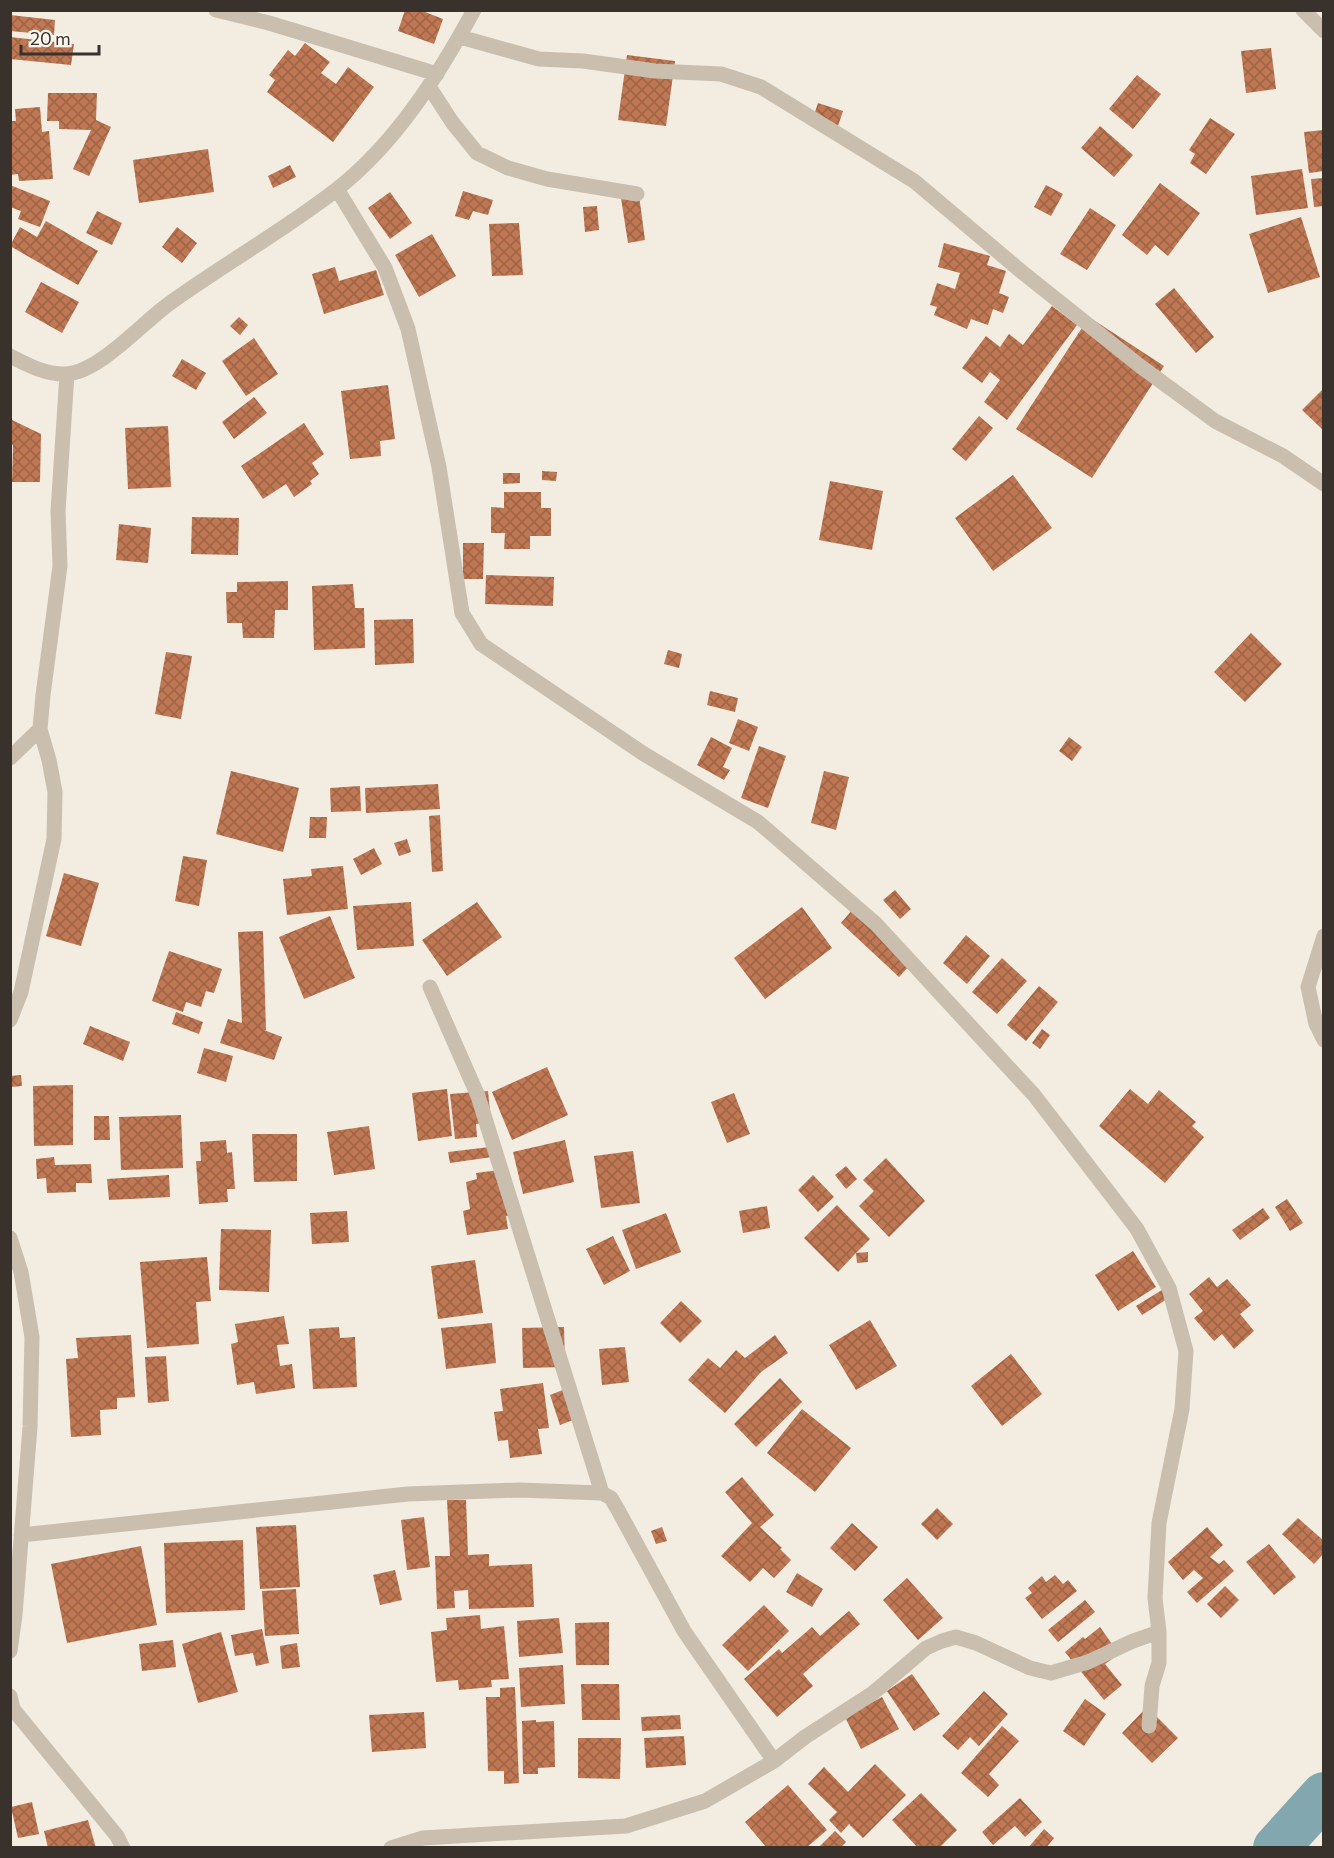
<svg xmlns="http://www.w3.org/2000/svg" width="1334" height="1858" viewBox="0 0 1334 1858" font-family="Commissioner,sans-serif">
<defs>
<pattern id="building-cross-hatch" width="8" height="8" patternUnits="userSpaceOnUse" patternTransform="scale(1.5)"><rect width="8" height="8" fill="#bf7853"/><path d="M0 0l8 8M0 8l8-8" fill="none" stroke="#9c6345"/></pattern>
</defs>
<rect width="100%" height="100%" fill="#f2ece1"/>
<g fill="none" stroke-linecap="round" stroke-linejoin="round">
<path stroke="#82a7ae" stroke-width="46" d="M1276,1848L1324,1795"/>
</g>
<path fill="url(#building-cross-hatch)" d="M405,10H420L443,19L434,44L398,31Z
M10,15L55,20L54,35L10,31Z
M10,37L74,44L71,65L10,59Z
M305,43L330,62L321,73L336,84L348,67L374,87L333,142L267,92L275,80L269,75L288,50L295,56Z
M1271,48L1276,89L1246,93L1241,51Z
M627,55L675,61L666,126L618,120Z
M1137,75L1161,94L1133,129L1109,109Z
M48,93H97L96,120L111,127L89,176L73,169L91,130L59,129V121H47Z
M818,103L843,111L838,126L813,118Z
M40,107L42,132L49,131L53,179L19,181L18,174L10,175V121H16L15,109Z
M1210,118L1235,134L1206,174L1190,163L1195,154L1189,150Z
M1100,126L1133,155L1114,177L1081,148Z
M1324,130V171L1309,173L1304,132Z
M208,149L214,192L139,203L133,160Z
M290,165L296,177L273,188L268,176Z
M1302,169L1308,208L1256,215L1251,176Z
M1324,178V206L1314,207L1311,179Z
M1160,183L1200,213L1168,256L1155,245L1147,255L1122,235Z
M10,185L50,201L40,227L18,219L21,211L10,207Z
M1046,185L1063,194L1051,216L1034,207Z
M463,191L493,200L488,215L473,211L469,220L455,216Z
M390,192L412,223L390,239L368,208Z
M639,195L645,240L628,243L621,198Z
M597,206L599,230L585,232L583,207Z
M1090,208L1116,225L1087,270L1060,254Z
M97,211L122,223L112,245L86,233Z
M1301,217L1320,277L1268,293L1249,234Z
M46,221L98,251L78,285L10,246L20,227L37,237Z
M519,223L523,275L492,276L489,224Z
M177,227L197,243L182,263L162,247Z
M432,234L456,276L419,297L395,255Z
M944,243L990,256L987,265L1006,271L999,293L1009,297L1003,313L993,309L988,325L971,319L967,329L934,315L937,307L930,305L937,283L955,289L960,273L938,267Z
M335,267L339,281L376,270L384,295L324,314L312,274Z
M41,282L79,302L62,333L25,312Z
M1174,288L1214,337L1196,353L1155,304Z
M1052,306L1077,325L1007,420L984,402L1000,380L990,372L982,383L962,368L986,336L1000,347L1009,334L1023,345Z
M239,317L248,325L240,335L230,326Z
M1089,317L1164,366L1092,478L1016,429Z
M254,338L278,374L246,396L222,361Z
M182,359L206,373L196,390L172,376Z
M388,385L395,439L380,441L381,456L350,459L341,391Z
M1324,388V431L1302,410Z
M254,397L267,413L234,439L222,422Z
M979,416L993,428L966,461L952,449Z
M10,419L41,434L40,482H12L13,445L10,443Z
M304,423L324,454L312,463L319,474L310,481L312,484L294,497L286,484L263,499L241,466Z
M168,426L171,487L128,489L125,428Z
M542,471L557,472L556,481L542,480Z
M503,473H520V483L503,484Z
M1013,475L1052,528L993,571L955,518Z
M830,481L883,491L872,550L819,540Z
M504,492H541V508H551V536H530V549H504L505,533H491V507L504,508Z
M192,517L239,518L238,555L191,554Z
M119,524L151,528L148,563L116,560Z
M463,543H484L483,579H463Z
M486,575L554,577L553,606L485,604Z
M288,581V610H275L274,638H243L242,623H227L226,592H237V582Z
M353,584L355,608H364L365,648L314,650L312,586Z
M413,619L414,663L375,665L374,620Z
M1251,633L1282,664L1245,702L1214,672Z
M668,650L682,654L679,668L664,664Z
M166,652L192,656L181,719L155,714Z
M710,691L738,698L735,712L707,705Z
M738,719L758,727L749,751L729,743Z
M711,737L732,748L723,767L730,770L724,780L697,765Z
M1069,737L1082,747L1072,761L1059,751Z
M759,746L786,756L768,808L741,798Z
M231,771L299,788L283,852L216,834Z
M824,771L849,777L836,830L811,823Z
M438,784L440,809L366,813L365,788Z
M360,786L361,811L331,812L330,788Z
M440,815L443,871L432,872L429,816Z
M310,817H327L326,838H309Z
M407,839L411,852L399,856L394,843Z
M374,848L382,864L361,875L353,859Z
M183,856L207,860L199,906L175,901Z
M343,866L348,909L287,915L283,879L312,876L311,869Z
M64,873L99,883L81,946L46,936Z
M895,890L911,909L900,919L883,900Z
M411,902L414,946L357,950L353,906Z
M477,902L502,937L447,976L422,940Z
M802,907L832,948L765,999L734,958Z
M853,909L912,963L899,977L841,923Z
M330,916L355,978L304,999L279,937Z
M263,931L266,1030H264L282,1037L274,1060L220,1043L228,1019L242,1023L238,932Z
M966,935L990,956L967,984L943,963Z
M169,951L222,969L214,993L206,991L201,1007L186,1002L183,1012L152,1001Z
M1002,958L1027,981L997,1014L972,992Z
M1039,986L1058,1002L1026,1041L1007,1025Z
M176,1012L203,1022L199,1034L172,1024Z
M90,1026L130,1042L123,1061L83,1044Z
M1042,1029L1050,1035L1040,1049L1032,1043Z
M204,1048L233,1056L226,1082L197,1073Z
M547,1067L568,1115L512,1140L492,1092Z
M21,1075L22,1086L10,1087V1076Z
M73,1085V1145L34,1146L33,1086Z
M447,1089L452,1136L418,1141L412,1093Z
M1130,1089L1148,1104L1159,1090L1196,1122L1192,1126L1204,1137L1165,1183L1099,1126Z
M488,1091L491,1122L476,1124L477,1137L455,1139L450,1094Z
M734,1093L750,1134L727,1143L711,1102Z
M181,1115L183,1168L121,1170L119,1117Z
M94,1116H109L110,1140H94Z
M369,1126L375,1169L334,1175L327,1132Z
M252,1134H297V1181L254,1182Z
M226,1140L227,1153L232,1152L235,1189H227L228,1202L199,1204L196,1161H201L200,1142Z
M565,1140L574,1182L523,1194L513,1152Z
M498,1146L499,1156L450,1163L448,1152Z
M633,1151L640,1203L601,1208L594,1156Z
M54,1157L55,1165L91,1164L92,1183H76V1192L47,1193L46,1178L37,1179L36,1159Z
M886,1158L925,1201L889,1237L859,1206L874,1191L863,1180Z
M846,1166L857,1179L846,1189L835,1175Z
M499,1170L516,1215L506,1216L508,1229L467,1235L463,1211L470,1209L466,1182L477,1179L476,1173Z
M169,1175L170,1197L109,1200L107,1179Z
M813,1175L834,1197L818,1212L798,1190Z
M1287,1199L1303,1223L1290,1231L1275,1207Z
M837,1205L870,1239L856,1253L868,1252V1262L857,1263L856,1253L838,1272L804,1238Z
M767,1206L770,1228L743,1233L739,1211Z
M1263,1208L1270,1218L1240,1240L1232,1230Z
M347,1211L349,1242L312,1244L310,1213Z
M666,1213L681,1252L636,1269L622,1230Z
M221,1229L271,1230L269,1292L219,1290Z
M613,1236L630,1271L604,1285L586,1249Z
M1133,1251L1156,1287L1118,1311L1095,1275Z
M207,1257L211,1301L196,1302L199,1344L147,1348L140,1262Z
M475,1260L483,1313L438,1319L431,1266Z
M1209,1277L1217,1287L1227,1279L1251,1305L1240,1314L1254,1331L1234,1349L1222,1334L1214,1341L1194,1318L1203,1311L1189,1294Z
M1170,1285L1175,1294L1142,1315L1136,1306Z
M681,1301L702,1321L680,1343L660,1323Z
M284,1316L289,1344L277,1345L280,1366L292,1364L295,1388L256,1394L254,1382L237,1385L231,1344L238,1342L235,1324Z
M870,1320L897,1366L856,1390L829,1345Z
M492,1323L496,1363L446,1369L441,1328Z
M339,1327L340,1338L355,1337L357,1387L313,1389L309,1329Z
M564,1327L565,1367L523,1368L522,1328Z
M131,1335L135,1397L117,1398V1409L100,1410L101,1435L71,1437L66,1359L78,1358L76,1338Z
M775,1335L788,1353L761,1372L725,1413L688,1380L708,1358L720,1368L736,1350L745,1358Z
M625,1347L629,1382L602,1385L599,1349Z
M1011,1354L1042,1394L1002,1426L971,1386Z
M166,1356L169,1401L148,1403L145,1357Z
M780,1378L802,1402L756,1447L734,1424Z
M543,1383L549,1428L538,1429L542,1454L510,1458L508,1440L498,1441L494,1412L503,1411L500,1389Z
M568,1388L578,1418L560,1425L550,1395Z
M802,1409L851,1448L815,1492L767,1453Z
M742,1477L774,1515L760,1527L782,1548L780,1549L791,1560L774,1578L763,1568L750,1582L721,1556L752,1523L725,1492Z
M447,1500H466L468,1555L489,1554V1566L532,1564L534,1607L469,1609L468,1590L454,1591L455,1608L437,1609L435,1556H450Z
M937,1508L953,1524L937,1540L921,1524Z
M424,1517L430,1567L407,1570L401,1520Z
M1298,1518L1324,1541V1553L1314,1564L1282,1534Z
M852,1523L878,1547L855,1571L830,1548Z
M296,1525L300,1587L260,1589L256,1527Z
M662,1527L667,1541L656,1544L651,1531Z
M1207,1527L1223,1545L1210,1557L1219,1564L1224,1560L1234,1571L1197,1603L1187,1592L1203,1578L1194,1570L1183,1580L1168,1562Z
M243,1540L245,1610L166,1613L164,1543Z
M1269,1544L1296,1577L1274,1595L1246,1562Z
M141,1546L157,1625L67,1643L51,1564Z
M395,1570L402,1600L380,1605L373,1575Z
M797,1573L823,1589L812,1607L786,1592Z
M1055,1575L1063,1584L1068,1580L1077,1591L1042,1619L1025,1598L1032,1593L1028,1588L1042,1576L1046,1582Z
M907,1578L943,1618L918,1640L883,1600Z
M1225,1586L1239,1600L1221,1618L1207,1604Z
M296,1589L299,1634L265,1636L262,1591Z
M1085,1600L1095,1612L1058,1642L1048,1630Z
M764,1605L789,1631L748,1671L722,1645Z
M849,1611L860,1624L803,1674L813,1686L777,1717L744,1679L779,1649L782,1653L812,1627L820,1636Z
M480,1615L481,1629L504,1626L509,1679L491,1680L492,1687L459,1690L458,1680L436,1682L431,1632L447,1630L446,1618Z
M559,1618L563,1653L519,1657L517,1621Z
M609,1622V1665H576L575,1623Z
M1100,1627L1119,1654L1105,1664L1122,1685L1104,1700L1065,1652L1083,1637L1085,1639Z
M262,1629L269,1663L256,1666L253,1653L235,1656L231,1635Z
M221,1632L238,1692L198,1703L182,1644Z
M173,1640L176,1667L142,1671L139,1644Z
M297,1643L300,1667L282,1669L280,1646Z
M563,1665L565,1704L521,1707L519,1668Z
M912,1674L940,1714L914,1731L887,1691Z
M581,1684H619L620,1720H582Z
M515,1687L519,1783L504,1784V1771H488L486,1697H500V1688Z
M984,1691L1008,1714L979,1746L970,1737L958,1750L942,1736Z
M882,1697L899,1729L861,1749L845,1717Z
M1085,1699L1106,1714L1084,1746L1063,1731Z
M1147,1707L1178,1738L1152,1763L1122,1733Z
M424,1712L426,1748L372,1752L369,1715Z
M680,1715L681,1729L642,1731L641,1717Z
M536,1720V1722L554,1721L555,1767L538,1768V1774H523L522,1721Z
M1002,1726L1019,1741L989,1774L999,1785L988,1797L961,1773Z
M684,1736L686,1765L646,1768L644,1738Z
M578,1738H621L620,1779L578,1778Z
M875,1764L906,1795L863,1838L849,1824L841,1833L829,1820L837,1812L808,1784L824,1767L848,1792Z
M788,1785L827,1830L806,1848H767L745,1822Z
M921,1793L957,1830L939,1848H918L892,1820Z
M1020,1798L1042,1822L1025,1837L1015,1826L993,1845L982,1832Z
M32,1802L39,1834L18,1838L11,1807Z
M88,1820L96,1848H48L44,1831Z
M1044,1829L1054,1838L1046,1848H1028Z
M835,1831L846,1842L840,1848H818Z"/>
<g fill="none" stroke-linecap="round" stroke-linejoin="round">
<path stroke="#cabeae" stroke-width="15" d="M216,10L269,23L437,74
M1303,10L1324,31
M460,37L539,59L583,61L655,71L721,74L761,87L914,181L1022,272L1140,366L1215,421L1283,456L1324,484
M430,88L452,122L477,153L508,168L547,179L637,194
M337,189L385,268L408,329L439,467L462,613L481,644L644,754L758,822L876,924L1034,1095L1137,1229L1169,1288L1186,1351L1182,1409L1159,1523L1155,1598L1159,1632V1663L1152,1686L1149,1726
M10,356C28,365 46,375 66,374C100,372 143,322 170,303C224,264 283,231 336,190C396,143 438,76 474,10
M10,758L40,729L43,695L60,566L58,511L67,374
M1324,936L1308,987L1316,1024L1324,1040
M430,987L478,1096L602,1493
M10,1020L21,992L54,839L55,792L49,760L40,729
M10,1238L21,1272L32,1337L30,1427L15,1615L10,1651
M21,1535L408,1494L519,1490L602,1493L611,1498L618,1510L684,1631L774,1761
M10,1696L13,1709L117,1836L123,1848
M391,1848L423,1838L626,1826L705,1801L774,1761L805,1737L873,1693L926,1648L942,1641L956,1637L976,1643L1030,1668L1051,1673L1088,1662L1133,1641L1159,1632"/>
</g>
<rect width="1334" height="1858" fill="none" stroke="#39312c" stroke-width="24"/>
<path d="M21 45v9h78v-9" fill="none" stroke="#39312c" stroke-width="3"/>
<text x="30" y="45" font-size="18" fill="#39312c" stroke="#faf6ee" stroke-width="4.5" paint-order="stroke">20 m</text>
</svg>
